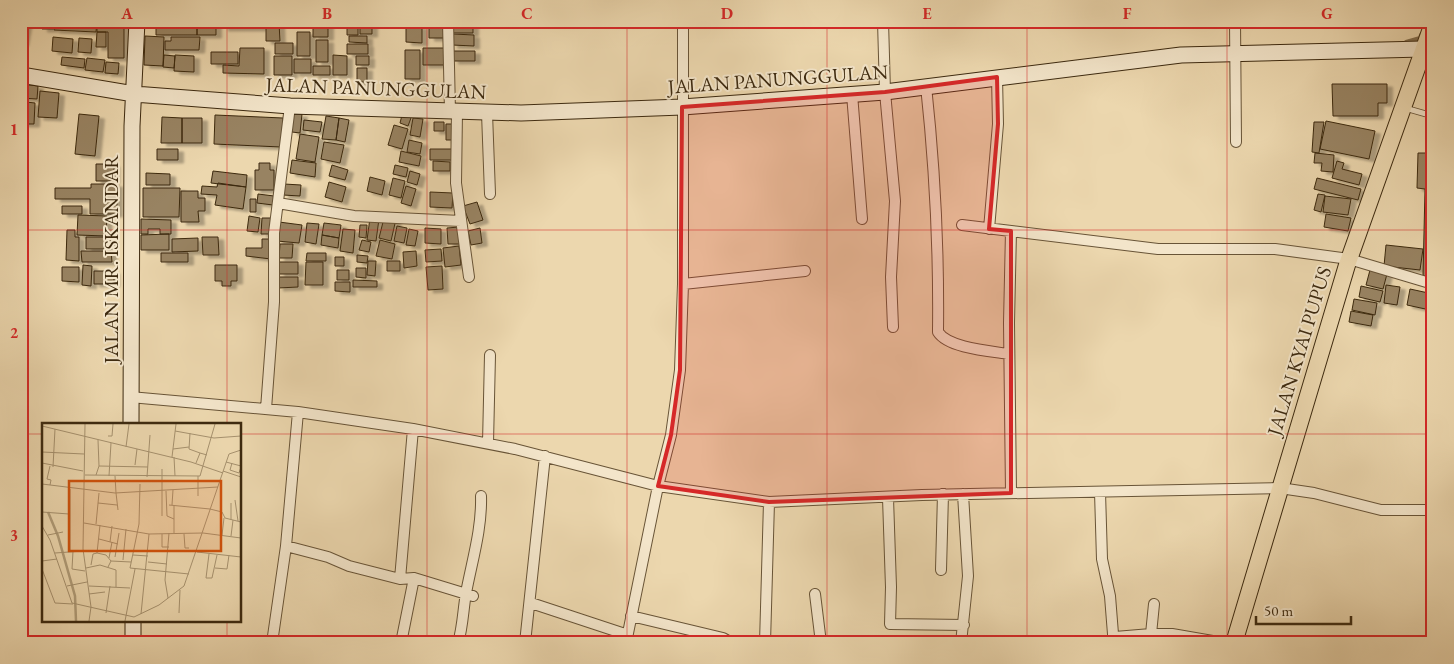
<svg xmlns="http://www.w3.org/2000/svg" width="1454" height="664" viewBox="0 0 1454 664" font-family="'EB Garamond',serif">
<defs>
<filter id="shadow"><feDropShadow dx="5.5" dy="3" stdDeviation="1" flood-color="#0004"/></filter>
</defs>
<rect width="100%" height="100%" fill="#ecd7ae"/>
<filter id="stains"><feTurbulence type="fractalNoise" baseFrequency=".004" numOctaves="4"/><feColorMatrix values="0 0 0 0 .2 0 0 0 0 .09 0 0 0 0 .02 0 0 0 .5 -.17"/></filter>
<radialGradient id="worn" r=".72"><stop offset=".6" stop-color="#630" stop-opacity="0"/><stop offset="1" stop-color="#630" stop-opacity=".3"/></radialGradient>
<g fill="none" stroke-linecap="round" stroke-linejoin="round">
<path stroke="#826e4e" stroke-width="4" d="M1406,42L1420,38L1421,35"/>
</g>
<path fill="#988362" stroke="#3c290f" filter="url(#shadow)" d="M21,21H27L23,43H21Z
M40,21H53V29H42V21Z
M54,21H97L96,32L54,30Z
M97,21H124V58H108V32H97Z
M156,21H197V35H156Z
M197,21H216V35H197Z
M223,21H243V28H223Z
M243,21H264V28H243Z
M266,21H294V22L279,23L280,41H266Z
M313,21H328V37H313Z
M406,21H423V24H406Z
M429,21H446V38H429Z
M347,24H358V35H347Z
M360,24H372V34H360Z
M453,24L473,25V33H453Z
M406,26H422V43L406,42Z
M97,32H106V47H96Z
M297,32H310V56H297Z
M453,34L474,35V46L452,45Z
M145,36L164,37L163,66L144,65Z
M349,36H367V43L349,42Z
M53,37L73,39L72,53L52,51Z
M171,37H200L199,50H165V41H171Z
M79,38L92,39L91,53L78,52Z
M316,40H328V62H316Z
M275,43H293V54H275Z
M347,44H368V54H347Z
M240,48H264V74L223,73V65L239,66Z
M423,48H446V65H423Z
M405,50H420V79H405Z
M453,51H475V61H453Z
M211,52H238V64H211Z
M164,55L175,56L174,68L163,67Z
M175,55L194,56V72L174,71Z
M333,55L347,56V75H333Z
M274,56H292V75H274Z
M356,56H369V65H356Z
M62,57L85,59L84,68L61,65Z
M87,58L105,60L103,72L85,70Z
M294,59H311V73H294Z
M106,62L119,63L118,74L105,73Z
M313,66H330V75H313Z
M357,68H367V82H357Z
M21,84L38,86L37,99L21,98Z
M1332,84H1387V103H1378V116H1333Z
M40,91L59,93L57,118L38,117Z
M21,102H26L24,124L21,123Z
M26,102L35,103L34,124H24Z
M79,114L99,116L95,156L75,154Z
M293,114H302L300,133L292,132Z
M215,115L283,118L281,147L214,144Z
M402,115L411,118L408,126L400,123Z
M326,116L339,118L336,140L322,139Z
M162,117L182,118V143H161Z
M182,118H202V143H182Z
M339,118L349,120L345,142L336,140Z
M413,118L423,119L420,137L410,135Z
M304,120L322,122L320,132L303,130Z
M1326,121L1375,131L1369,159L1320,149Z
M434,122H444V131H434Z
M1314,122H1324L1319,153L1312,152Z
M446,124H455L454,140H446Z
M394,125L408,129L402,149L388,145Z
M300,134L319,137L315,162L296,159Z
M409,140L422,143L420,154L407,152Z
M324,142L344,145L340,163L321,159Z
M157,149H178V160H157Z
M430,149H452V160H430Z
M401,151L421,156L419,166L399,162Z
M1315,153L1334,155L1333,172L1321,171L1322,163H1314Z
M1418,153H1433V278L1423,276L1425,189L1417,188Z
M292,160L316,163L315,177L290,173Z
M433,161L450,162V171H433Z
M1337,161L1344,163L1342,169L1362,174L1359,185L1332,178Z
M259,163H270V170H274V190H255V170H259Z
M96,164H114V181H96Z
M332,165L348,170L345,180L329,176Z
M395,165L408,168L406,177L393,174Z
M213,171L247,175L246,187L211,183Z
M410,171L420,174L417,185L407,182Z
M146,173L170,174V185H146Z
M370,177L385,181L382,195L367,191Z
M393,178L405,181L401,198L389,195Z
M1317,178L1361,189L1358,200L1314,189Z
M329,182L346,187L342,202L325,197Z
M218,183L246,187L243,209L215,205L217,195L201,194L202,186L217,187Z
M91,184H117V214H90V199H55V188H91Z
M284,184L301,185L300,196L283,195Z
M406,186L416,189L411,206L401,203Z
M143,188H180L179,217H143Z
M181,191H198V198H205V211H198L199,222H181Z
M430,192L453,193L452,208L430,207Z
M258,194L274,196L273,205L257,203Z
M1318,194L1325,195L1321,212L1314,210Z
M1325,196L1351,199L1348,215L1323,212Z
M250,199H256V212H250Z
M477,202L483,220L470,224L463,206Z
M62,206H82V214H62Z
M1326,214L1351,218L1348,231L1324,227Z
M78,215L107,216L106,236L77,235Z
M249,216L260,218L258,232L247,231Z
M262,218H271V234H261Z
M370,218L379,219L376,241L367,240Z
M384,218L396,219L391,241L379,238Z
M141,219L171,220V234H160V229H148V234H141Z
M279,222L302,225L299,243L277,241Z
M307,223L319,224L316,244L305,242Z
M324,223L341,225L339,238L322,235Z
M360,225H367L366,238L359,237Z
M397,226L407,228L404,243L394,241Z
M459,227L460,244H448L447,228Z
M425,228L441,229V244L425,243Z
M480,228L482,243L471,245L468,231Z
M343,229L355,230L353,253L340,251Z
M409,229L418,231L415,246L406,245Z
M67,230H75V237H79V261L66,260Z
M169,234V250H141V235Z
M322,235L339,238L338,248L321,245Z
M86,237H110V249H86Z
M202,237H218L219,255H203Z
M198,238V251L172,252V239Z
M262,239H271V259L246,256V248H262Z
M362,240L371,242L369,252L359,250Z
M380,240L395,244L392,259L376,256Z
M280,244H293L292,258H279Z
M1386,245L1423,249L1420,270L1384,266Z
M459,246L461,265L445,267L443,248Z
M441,249L442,261L426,262L425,250Z
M81,251H111L112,262H82Z
M416,251L417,266L404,268L403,252Z
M161,253H188V262H161Z
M307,253H326V261H306Z
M357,255L368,256L367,263L357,262Z
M335,257H344V266H335Z
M368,261H376L375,276L367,275Z
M387,261H400V271H387Z
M279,262H298V274H279Z
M306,262H323V285H305Z
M83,265L92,266L91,286L82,285Z
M215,265H237V281H231V286H222V281H215Z
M442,266L443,289L428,290L426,267Z
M62,267H79V282L62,281Z
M356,268H366V278L356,277Z
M337,270H349V280H337Z
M1370,270L1387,274L1383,289L1366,285Z
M94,271H114V284H94Z
M278,277H298V287L278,288Z
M353,280L377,281V287H353Z
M335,282H350V292L335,291Z
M1386,285L1400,287L1397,305L1384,303Z
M1361,286L1383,291L1380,302L1359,297Z
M1410,289L1433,294L1430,310L1407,305Z
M1354,299L1377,303L1375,315L1352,310Z
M1351,311L1373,315L1371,326L1349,322Z"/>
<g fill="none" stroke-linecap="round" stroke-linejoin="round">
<defs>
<path id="lane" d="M1405,108L1433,116"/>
<path id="street" d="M448,21L450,112
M883,21L885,92L895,201L891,277L893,327
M1235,21L1236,142
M926,86C935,169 939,248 938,332C948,348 990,351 1009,354
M852,94L862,219
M457,112L456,183L469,277
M487,113L490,194
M278,203L354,216L461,221
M962,225L1158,249H1275L1349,259L1433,284
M989,229L998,124L997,77
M683,284L805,271
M130,397L298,412L413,429L515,449L658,486L769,502L922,495L1280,488L1314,493L1381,510H1433
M266,409L274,302V233L290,106
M488,443L490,355
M21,456L23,489L21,508
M1100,492L1102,559L1110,596L1113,634L1115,637L1151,634
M1011,493L1009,323L1011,231
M888,498L891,587L890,624L964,625
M286,546L328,557L349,566L400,579L414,578L473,596
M941,570L943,494
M400,579L413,429
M815,594L821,643
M531,603L628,635
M1154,604L1151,634H1172L1224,643
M631,616L723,638L732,643
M272,643L286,546L298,412
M401,643L414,578
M458,643C463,626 463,610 466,593C472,561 482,529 481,496
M525,643L545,456
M626,643L658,486L671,435L680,370L683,284V25
M765,643L769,502
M961,643L968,576L963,494"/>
<path id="secondary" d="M21,75L134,94L290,106L521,113L682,107L885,92L1181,55L1423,49
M131,424L132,126L137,21
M133,620V643"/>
<path id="primary" d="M1234,643L1347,265L1433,23"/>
</defs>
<use href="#lane" stroke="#685437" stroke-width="7"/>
<use href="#street" stroke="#685437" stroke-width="12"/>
<use href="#secondary" stroke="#3c290f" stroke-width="17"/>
<use href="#primary" stroke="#3c290f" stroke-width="18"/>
<use href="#lane" stroke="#f3e5ca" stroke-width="5"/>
<use href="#street" stroke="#f3e5ca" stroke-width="10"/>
<use href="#secondary" stroke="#f3e5ca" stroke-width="15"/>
<use href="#primary" stroke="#ecd7ae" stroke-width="16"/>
</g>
<path fill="#d62828" fill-opacity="0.2" stroke="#d62828" stroke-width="4" stroke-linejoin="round" d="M997,77L998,124L989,229L1011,231V493L769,502L658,486L671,435L680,370L682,107L885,92Z"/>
<path fill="none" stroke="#d62828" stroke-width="1" stroke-opacity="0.55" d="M227,21V424M427,21V643M627,21V643M827,21V643M1027,21V643M1227,21V643M21,230H1433M21,434H44M240,434H1433M227,620V643"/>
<g text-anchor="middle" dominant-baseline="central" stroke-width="4" stroke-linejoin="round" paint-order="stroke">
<g font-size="20" fill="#3c290f" stroke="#f3e5ca">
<text transform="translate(778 79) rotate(-4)">JALAN PANUNGGULAN</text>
<text transform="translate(376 88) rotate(2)">JALAN PANUNGGULAN</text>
<text transform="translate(111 259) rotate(-90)">JALAN MR. ISKANDAR</text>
<text transform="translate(1299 351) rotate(-73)">JALAN KYAI PUPUS</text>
</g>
</g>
<g transform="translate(42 423)">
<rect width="199" height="199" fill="#ecd7ae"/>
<path fill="none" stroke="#b09c78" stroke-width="2.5" d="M6,89L16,113L33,173L34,198"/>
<path fill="none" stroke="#a6916e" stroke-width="1" d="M43,1L41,126L49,184L47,198M0,3L149,39L181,50M133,8L172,15L199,13M148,10L147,26L158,30M66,13H70L71,1M56,17L57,43M84,24L87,1M131,26L147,24M0,29L42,31M130,34L134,1M132,34L133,53M184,39L199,43M0,40L41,48M154,40L158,30L165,32M190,40L188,47L197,50L199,44M93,42L95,26M8,43L5,56L9,57L8,62M11,44L13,6M181,48L199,54M43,52L158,53L173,1M54,52L57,43L106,44M67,53L69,20M73,53L74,70M105,54L108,12M0,61L73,70L176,64M98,61L97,101L88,145L147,151M28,66V128M124,68L125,93L132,96M74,70L76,87M156,73V53M193,77L196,98M56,80L75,82M189,80V97M127,82L168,86L180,89L183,95L199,99M130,82L131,67M0,89L27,91M120,93V46M42,100L107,111L161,110L199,115M54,101L57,70M58,102L55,130L64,132L69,138M0,103L8,117L30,180L92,194L117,182L142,163L187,31L199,27M132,110V83M120,111V124H127M142,111L143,125H147M6,112L21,109M180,112L182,95M189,113L191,97M57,116L76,121M68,119L70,103M31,128L30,146L43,148M155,129L199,134M13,130L41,128M167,131L164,155H170L175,132M91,132L106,133M73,134L77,110M67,135L70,119M81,137L84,106M0,138L15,136M106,139L125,141M49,142L51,131L55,130M66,144L69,138L89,139M44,145L58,142L74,147V164M173,145L185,146L187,132M0,146L13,180L31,181M25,163L45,159M47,163L88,165M47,171L63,169M126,175L123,157L127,110M64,190L68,163M137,190L138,167M99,191L107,111M83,198L93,146"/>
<path fill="#ce520c" fill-opacity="0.15" stroke="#ce520c" stroke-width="2.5" d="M27,58H179V128H27Z"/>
<rect width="199" height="199" fill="none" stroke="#3c290f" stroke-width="2.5"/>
</g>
<rect width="1454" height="664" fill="none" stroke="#ecd7ae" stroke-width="55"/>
<path d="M1256 616v8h95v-8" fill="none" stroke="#3c290f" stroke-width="2.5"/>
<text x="1264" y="616" font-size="15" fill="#3c290f" stroke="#f3e5ca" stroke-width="4" paint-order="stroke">50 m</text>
<rect x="28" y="28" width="1398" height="608" fill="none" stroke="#d62828" stroke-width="2"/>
<g font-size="16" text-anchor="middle" font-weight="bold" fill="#d62828">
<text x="127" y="19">A</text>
<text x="327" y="19">B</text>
<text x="527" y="19">C</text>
<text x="727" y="19">D</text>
<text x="927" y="19">E</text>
<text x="1127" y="19">F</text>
<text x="1327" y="19">G</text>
<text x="14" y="135">1</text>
<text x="14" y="338">2</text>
<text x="14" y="541">3</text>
</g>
<rect width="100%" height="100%" filter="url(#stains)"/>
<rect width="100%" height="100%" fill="url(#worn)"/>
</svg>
